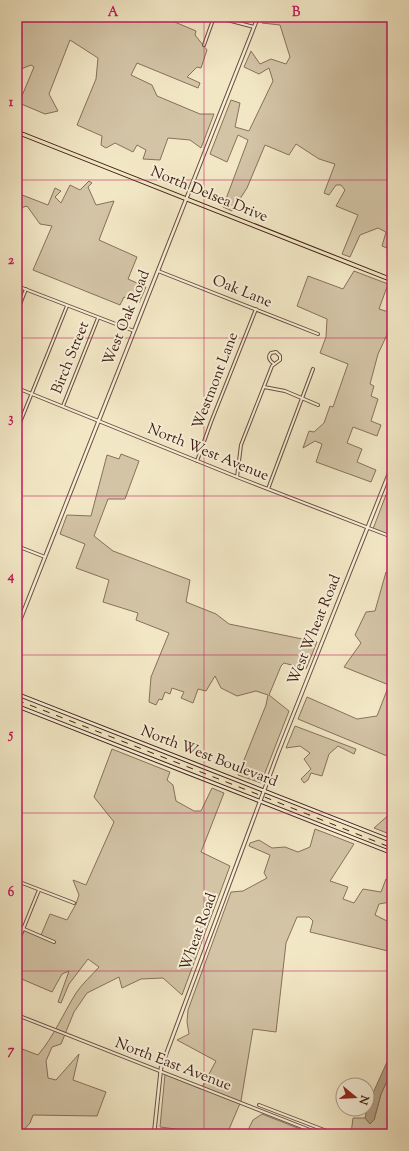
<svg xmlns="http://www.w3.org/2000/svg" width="409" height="1151" viewBox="0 0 409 1151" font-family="'Sorts Mill Goudy',serif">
<rect width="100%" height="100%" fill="#f2e7c5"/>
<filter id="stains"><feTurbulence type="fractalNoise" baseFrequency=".005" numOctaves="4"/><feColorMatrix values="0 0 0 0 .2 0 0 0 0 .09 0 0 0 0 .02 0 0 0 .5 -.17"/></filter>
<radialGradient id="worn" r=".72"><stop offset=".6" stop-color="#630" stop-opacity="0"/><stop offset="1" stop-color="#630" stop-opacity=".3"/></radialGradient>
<path fill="#d3c4a6" stroke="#88705b" d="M17,17H163L196,31L195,35L207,50L201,68L197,67L187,77L200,83L198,88L137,63L131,75L152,85L157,96L200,114H214L201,148L190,140L168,138L160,160L143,159L146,150L137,145L133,152L115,143L106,148L101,145L102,136L77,125L96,79L98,58L70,40L49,94L58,111L45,114L19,103L34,67L31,65L21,69L17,78Z
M264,17H294L304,21L306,17H392V250L382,246L386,232L378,228L360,235L350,257L342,254L358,215L336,206L345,190L341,185H336L329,195L324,193L335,164L319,159L296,144L289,155L265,145L247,188L232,211L223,207L248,140L238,135L227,162L210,154L231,100L240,103L235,127L249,131L273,81L269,68L259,74L244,67L251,51L260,64L271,59L286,64L290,57L280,25L262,23Z
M89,181L92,183L88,187L96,205L114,201L99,240L137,257L128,279L146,287L139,303L124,297L120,305L33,270L52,226L40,224L27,206L17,209V193L48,205L55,188L61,191L55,197L61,203L70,185L80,190Z
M354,271L388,284L379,309L392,313V324L378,354L370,384L374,386L371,396L378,399L371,421L381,425L377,436L353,427L347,443L362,449L357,462L376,470L371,482L316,462L322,444L315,441L303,448L309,431L314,432L324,423L330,406L333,407L348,364L320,353L326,337L327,319L297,306L308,276L343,289Z
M121,454L139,461L125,499H108L94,536L113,551L190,580L186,602L216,614L229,624L317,642L306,669L284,663L281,666L269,695L289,711L261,783L238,775L266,705L268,695L256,691L237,696L221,688L215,676L206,691L198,689L193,703L181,698L184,692L172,688L170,694L165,692L162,700L159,699L156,705L149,702L151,677L169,633L136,620L138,613L103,602L109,580L76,568L85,544L60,534L67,515L91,516L107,455L119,459Z
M389,487L392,488V537L373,529Z
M391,569H392V758L298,719L307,697L357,719L377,716L389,685L344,667L361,643L355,635L366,612L375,611L386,572Z
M295,726L356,749L354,754L338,746L329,754L322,776L311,773L308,780L304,783L301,779L311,769L304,759L310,753L300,746L286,748Z
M112,749L170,772L167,780L173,785L176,801L194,811H201L212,788L224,793L201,852L230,866L182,995L163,978L141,979L122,988L119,977L87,993L74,1012L61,1044L52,1047L46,1061L48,1078L56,1080L79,1054L73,1080L106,1092L97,1116L33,1115L30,1123L20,1134H17V1047L38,1055C54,1036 63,1014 76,993C82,984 92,975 99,967L88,959L69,984L61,1003L58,1002L69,971L62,974L52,992L17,977V945L23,929L41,935L50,914L67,920L76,904L79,895L73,880L86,885L114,822L94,797Z
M392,812V835L374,828Z
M315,829L354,844L330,881L348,887L343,899L354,903L363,889L381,892L386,879L392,878V896L390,902L379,904L375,915L387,921L392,914V952L310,932L313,921L309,917H297L286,943L276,1032L253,1029L241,1101L227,1134H183V1130L160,1127L165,1074L201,1089L216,1061L177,1040L189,1034L187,1022L188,1010L231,892L243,891L267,878L264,873L270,855L249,846L250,843L259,840L272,848L285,847L298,852L310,847Z
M392,1070V1116L390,1117L386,1134H351L353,1118H365L370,1123L374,1120L381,1094Z
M262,1114L313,1134H246L253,1120Z"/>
<path fill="#b4a287" stroke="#846c57" d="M392,1051V1070L381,1094L374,1120L370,1124L365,1118L368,1104Z"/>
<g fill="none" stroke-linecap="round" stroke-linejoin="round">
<defs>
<path id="minor" d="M216,17L254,27
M204,45L214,17
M158,271L318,334
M17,286L134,331
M17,312L26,289
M264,387L285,391L318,405
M17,388L237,477L392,537
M63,406L98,318
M17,430L67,306
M197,461L211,422L256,309
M237,477L241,445L272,366L280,360V356L276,352L271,353C267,357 270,361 273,363
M268,489L313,369
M17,546L45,557
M17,881L74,903
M17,926L54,942
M17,944L39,890
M17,1015L320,1134
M259,1105L332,1133"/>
<path id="tertiary" d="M17,628L258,17
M154,1134L161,1068L278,753L392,466"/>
<path id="secondary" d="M17,694L392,841
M17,706L392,853"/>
<path id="primary" d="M17,132L392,280"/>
</defs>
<use href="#minor" stroke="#6a4f3d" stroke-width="4"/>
<use href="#tertiary" stroke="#6a4f3d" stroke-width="4.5"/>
<use href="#secondary" stroke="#3c1c10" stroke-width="4.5"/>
<use href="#primary" stroke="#3c1c10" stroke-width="5"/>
<use href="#minor" stroke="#f7efd9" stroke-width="2"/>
<use href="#tertiary" stroke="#f7efd9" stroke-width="2.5"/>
<use href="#secondary" stroke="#f7efd9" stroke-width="2.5"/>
<use href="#primary" stroke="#f2e7c5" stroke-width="3"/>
<path stroke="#3c1c10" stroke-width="1" stroke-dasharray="7 7" stroke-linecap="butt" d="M17,700L262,796L392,848"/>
</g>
<path fill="none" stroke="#c2185b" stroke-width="1" stroke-opacity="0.55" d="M204,17V1134M17,180H392M17,338H392M17,496H392M17,655H392M17,813H392M17,971H392"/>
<g text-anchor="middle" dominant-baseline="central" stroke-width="4" stroke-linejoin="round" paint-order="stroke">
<g font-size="15" fill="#3c1c10" stroke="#f7efd9">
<text transform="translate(209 195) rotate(22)">North Delsea Drive</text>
<text transform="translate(242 292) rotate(22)">Oak Lane</text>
<text transform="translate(127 318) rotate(-68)">West Oak Road</text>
<text transform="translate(71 358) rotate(-68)">Birch Street</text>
<text transform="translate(216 381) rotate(-69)">Westmont Lane</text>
<text transform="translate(208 453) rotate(22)">North West Avenue</text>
<text transform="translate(315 630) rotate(-68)">West Wheat Road</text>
<text transform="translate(209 757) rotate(21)">North West Boulevard</text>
<text transform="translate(199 932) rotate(-70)">Wheat Road</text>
<text transform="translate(173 1065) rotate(21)">North East Avenue</text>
</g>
</g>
<rect width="409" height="1151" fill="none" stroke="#f2e7c5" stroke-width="44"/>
<g transform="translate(355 1097) rotate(108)"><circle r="19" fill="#f7efd9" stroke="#ac9b89"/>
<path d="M0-3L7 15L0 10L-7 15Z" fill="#8f2418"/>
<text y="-6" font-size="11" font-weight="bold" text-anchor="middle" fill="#3c1c10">N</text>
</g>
<rect x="22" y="22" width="365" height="1107" fill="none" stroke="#c2185b" stroke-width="1.5"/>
<g font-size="13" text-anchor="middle" font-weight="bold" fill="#c2185b">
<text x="113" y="16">A</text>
<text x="296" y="16">B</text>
<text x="11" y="106">1</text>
<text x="11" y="264">2</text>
<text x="11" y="422">3</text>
<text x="11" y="580">4</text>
<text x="11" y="738">5</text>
<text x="11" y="896">6</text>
<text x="11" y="1054">7</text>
</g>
<rect width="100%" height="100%" filter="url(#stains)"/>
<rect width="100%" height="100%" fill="url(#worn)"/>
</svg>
